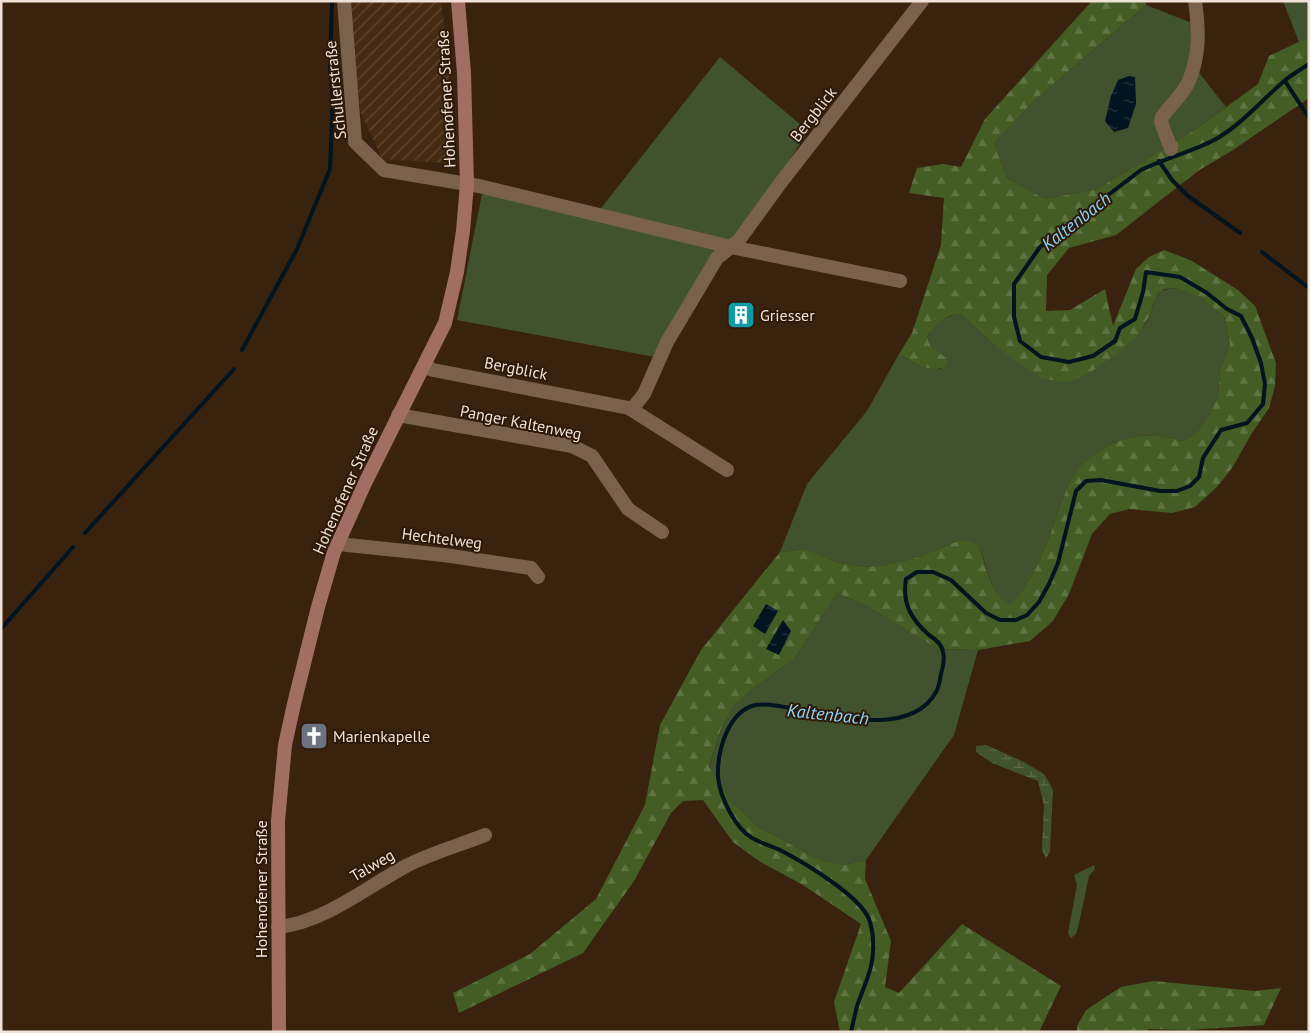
<svg xmlns="http://www.w3.org/2000/svg" width="1310" height="1033" viewBox="0 0 1310 1033" font-family="'PT Sans',sans-serif">
<defs>
<pattern id="industrial-furrows" width="10" height="10" patternUnits="userSpaceOnUse" patternTransform="scale(1.25)"><rect width="10" height="10" fill="#462a11"/><path d="M-1 1l2-2M0 10L10 0M9 11l2-2" fill="none" stroke="#614933"/></pattern>
<pattern id="forest-firs" width="22" height="20" patternUnits="userSpaceOnUse" patternTransform="scale(1.25)"><rect width="22" height="20" fill="#435d24"/><path d="M5 1l3.5 6h-7zM16 11l3.5 6h-7z" fill="#5f7443"/></pattern>
<pattern id="wetland-marsh" width="20" height="14" patternUnits="userSpaceOnUse" patternTransform="scale(1.25)"><rect width="20" height="14" fill="#41532e"/><path d="M1 5h8M5 5V1M11 12h8M15 12V8" fill="none" stroke="#5d6b4c"/></pattern>
<pattern id="water-ripples" width="26" height="14" patternUnits="userSpaceOnUse" patternTransform="scale(1.25)"><rect width="26" height="14" fill="#01141f"/><path d="M2 4q2-2 4 0t4 0M15 11q2-2 4 0t4 0" fill="none" stroke="#26363f"/></pattern>
</defs>
<rect width="100%" height="100%" fill="#39230f"/>
<path fill="url(#industrial-furrows)" d="M344,1H441L449,60V139L446,163L382,159L361,113Z"/>
<path fill="#41532e" d="M1283,1H1309V37L1299,42Z
M1146,5L1192,23L1189,60L1226,107L1193,131L1097,189L1045,199L1007,178L994,143L1037,98Z
M720,57L808,131L740,239L717,258L660,358L457,320L484,184L598,212Z
M1175,288L1201,298L1224,316L1230,344L1220,370L1218,397L1209,416L1195,434L1182,441C1157,433 1131,433 1108,446C1099,451 1087,459 1080,466C1070,476 1066,491 1061,504C1051,532 1033,588 1009,606C991,594 987,566 979,546L958,541L916,558L880,566L863,567L835,562L807,549L780,552L807,484L867,411L899,354C912,362 926,371 941,369L946,357C940,354 934,351 930,345C920,329 948,314 961,314L995,346L1091,372C1114,356 1132,344 1148,320C1153,312 1152,302 1158,295C1162,289 1169,289 1175,288Z
M837,593L863,604L938,649L978,650L954,735L866,860L843,865L820,860L757,826L732,802L709,768L721,729L733,707L751,690L794,659Z
M1094,865L1095,869L1089,876L1078,928L1076,934L1071,938L1068,933L1077,885L1074,875Z"/>
<path fill="url(#forest-firs)" d="M1092,1H1146V5L1037,98L994,143L1007,178L1045,199L1097,189L1193,131L1258,84L1269,56L1309,37V98L1233,150L1198,171L1116,235L1069,248L1047,275L1046,311L1070,310L1105,289L1113,326L1136,269L1149,257L1164,250L1192,261L1238,290L1255,306L1276,363L1275,386L1269,408L1252,433L1232,468L1217,487L1195,507L1172,513L1129,509L1110,514L1092,534L1069,594L1053,621L1030,641L978,650L938,649L863,604L837,593L794,659L751,690L733,707L721,729L709,767L732,802L757,826L820,860L843,865L866,860L865,879L891,941L885,987L899,993L962,924L1061,986L1039,1032H840L834,1002L861,924L803,885L759,861L733,842L703,800L683,801L671,813L634,881L583,953L459,1013L453,993L530,954L596,899L645,805L660,725L701,650L780,552L807,549L835,562L863,567L880,566L916,558L958,541H968L979,546C986,566 991,594 1009,605C1033,588 1051,532 1061,504C1066,491 1070,476 1080,466C1087,459 1099,451 1108,446C1132,433 1157,433 1182,441L1195,434L1209,416L1218,397L1220,370L1230,344L1224,316L1201,298L1175,288L1165,289L1158,294L1153,304L1151,314L1137,336L1117,354L1091,372L1067,383L1042,378L1019,363L995,346L961,314C946,314 938,323 928,334C926,346 936,352 946,357L947,362L946,366C931,375 913,362 899,354L912,333L941,245L944,198L909,193L917,168L943,164L961,167L985,119Z
M1154,981L1255,991L1281,988L1264,1025L1188,1030L1149,1029L1146,1032H1077V1026L1086,1010L1121,987Z"/>
<path fill="url(#wetland-marsh)" d="M986,745L1024,762L1044,774L1053,790L1050,852L1046,858L1042,850L1044,805L1038,781L992,763L976,752V746Z"/>
<path fill="url(#water-ripples)" d="M1129,76L1135,77L1136,104L1128,128L1114,132L1105,121L1111,96L1118,80Z
M766,604L778,611L765,634L753,626Z
M783,620L791,631L779,655L766,649Z"/>
<g fill="none" stroke-linecap="round" stroke-linejoin="round">
<path stroke="#01141f" stroke-width="4" d="M1285,81L1309,118
M1159,161L1172,180L1188,196L1240,233
M1262,252L1309,288
M242,350L297,249L330,169L333,97L330,68L332,1
M85,533L234,369
M1,629L73,547
M851,1032C853,1023 855,1014 857,1006C865,983 875,966 873,941C873,934 871,925 869,919C859,895 803,862 780,850C771,846 761,843 752,838C735,828 720,797 718,777C717,753 727,712 755,705C767,703 787,707 799,710C838,717 912,736 936,692C939,687 940,680 941,674C943,667 945,659 943,652C942,644 935,639 929,635C911,619 902,604 906,579L917,572H933L951,580L986,613L1000,620H1016L1027,615L1039,602L1049,584L1058,563L1076,491L1086,481L1101,480L1160,491H1177L1190,486L1199,477L1203,458L1221,430L1247,423L1263,404L1265,384L1261,363L1252,338L1241,316L1227,309L1207,293L1180,277L1146,272L1143,292L1135,319L1120,328L1115,341L1093,356L1069,362L1041,357L1020,341L1014,317V284L1040,247L1141,170C1165,158 1192,152 1216,139C1242,124 1261,101 1283,82C1291,75 1300,70 1309,64"/>
<path stroke="#7a614c" stroke-width="14" d="M344,1L355,142L384,170L479,186L731,247L739,240L782,181L922,1
M1171,149L1161,122L1162,117C1170,106 1182,95 1188,83C1200,57 1199,29 1195,1
M424,366L433,370L629,408L727,470
M632,409L644,394L667,342L717,258L731,247L900,281
M398,415L572,446L592,456L628,509L662,532
M338,544L444,555L531,568L538,577
M278,927C323,923 367,887 406,866C429,854 460,845 485,835"/>
<path stroke="#a26d63" stroke-width="14" d="M279,1032L278,821L285,745L294,704L318,607L334,552L365,483L445,323L457,272L463,231L467,184L464,73L458,1"/>
</g>
<defs>
<symbol id="building-square" viewBox="-11 -11 22 22"><rect x="-9" y="-9" width="18" height="18" rx="4" fill="#0f9aa8" stroke="#2e1906"/><path d="M-4-6H4V6H1V3H-1V6H-4ZM-2.5-4.3h1.7v1.8h-1.7ZM.8-4.3h1.7v1.8H.8ZM-2.5-1h1.7V.8h-1.7ZM.8-1h1.7V.8H.8Z" fill="#fff"/></symbol>
<symbol id="church-square" viewBox="-11 -11 22 22"><rect x="-9" y="-9" width="18" height="18" rx="4" fill="#6b7280" stroke="#2e1906"/><path d="M-1.2-6h2.4v3.5h3.3v2.4h-3.3V6h-2.4V-.1h-3.3v-2.4h3.3Z" fill="#fff"/></symbol>
</defs>
<g fill-rule="evenodd">
<use href="#building-square" x="725" y="299" width="32" height="32"/>
<use href="#church-square" x="298" y="720" width="32" height="32"/>
</g>
<g text-anchor="middle" dominant-baseline="central" stroke-width="4" stroke-linejoin="round" paint-order="stroke">
<g font-size="16" fill="#f1e2d7" stroke="#2e1906">
<text transform="translate(335 90) rotate(-96)">Schullerstraße</text>
<text transform="translate(446 99) rotate(-93)">Hohenofener Straße</text>
<text transform="translate(813 114) rotate(-52)">Bergblick</text>
<text transform="translate(516 368) rotate(11)">Bergblick</text>
<text transform="translate(521 422) rotate(11)">Panger Kaltenweg</text>
<text transform="translate(345 490) rotate(-66)">Hohenofener Straße</text>
<text transform="translate(442 538) rotate(7)">Hechtelweg</text>
<text transform="translate(372 865) rotate(-30)">Talweg</text>
<text transform="translate(261 889) rotate(-90)">Hohenofener Straße</text>
</g>
<g font-size="16" fill="#f1e2d7" stroke="#2e1906" text-anchor="start">
<text x="760" y="315">Griesser</text>
<text x="333" y="736">Marienkapelle</text>
</g>
<g font-size="18" font-style="italic" fill="#8ad5ff" stroke="#2e1906">
<text transform="translate(1076 221) rotate(-38)">Kaltenbach</text>
<text transform="translate(828 714) rotate(6)">Kaltenbach</text>
</g>
</g>
<rect width="1310" height="1033" fill="none" stroke="#f1e2d7" stroke-width="5"/>
</svg>
